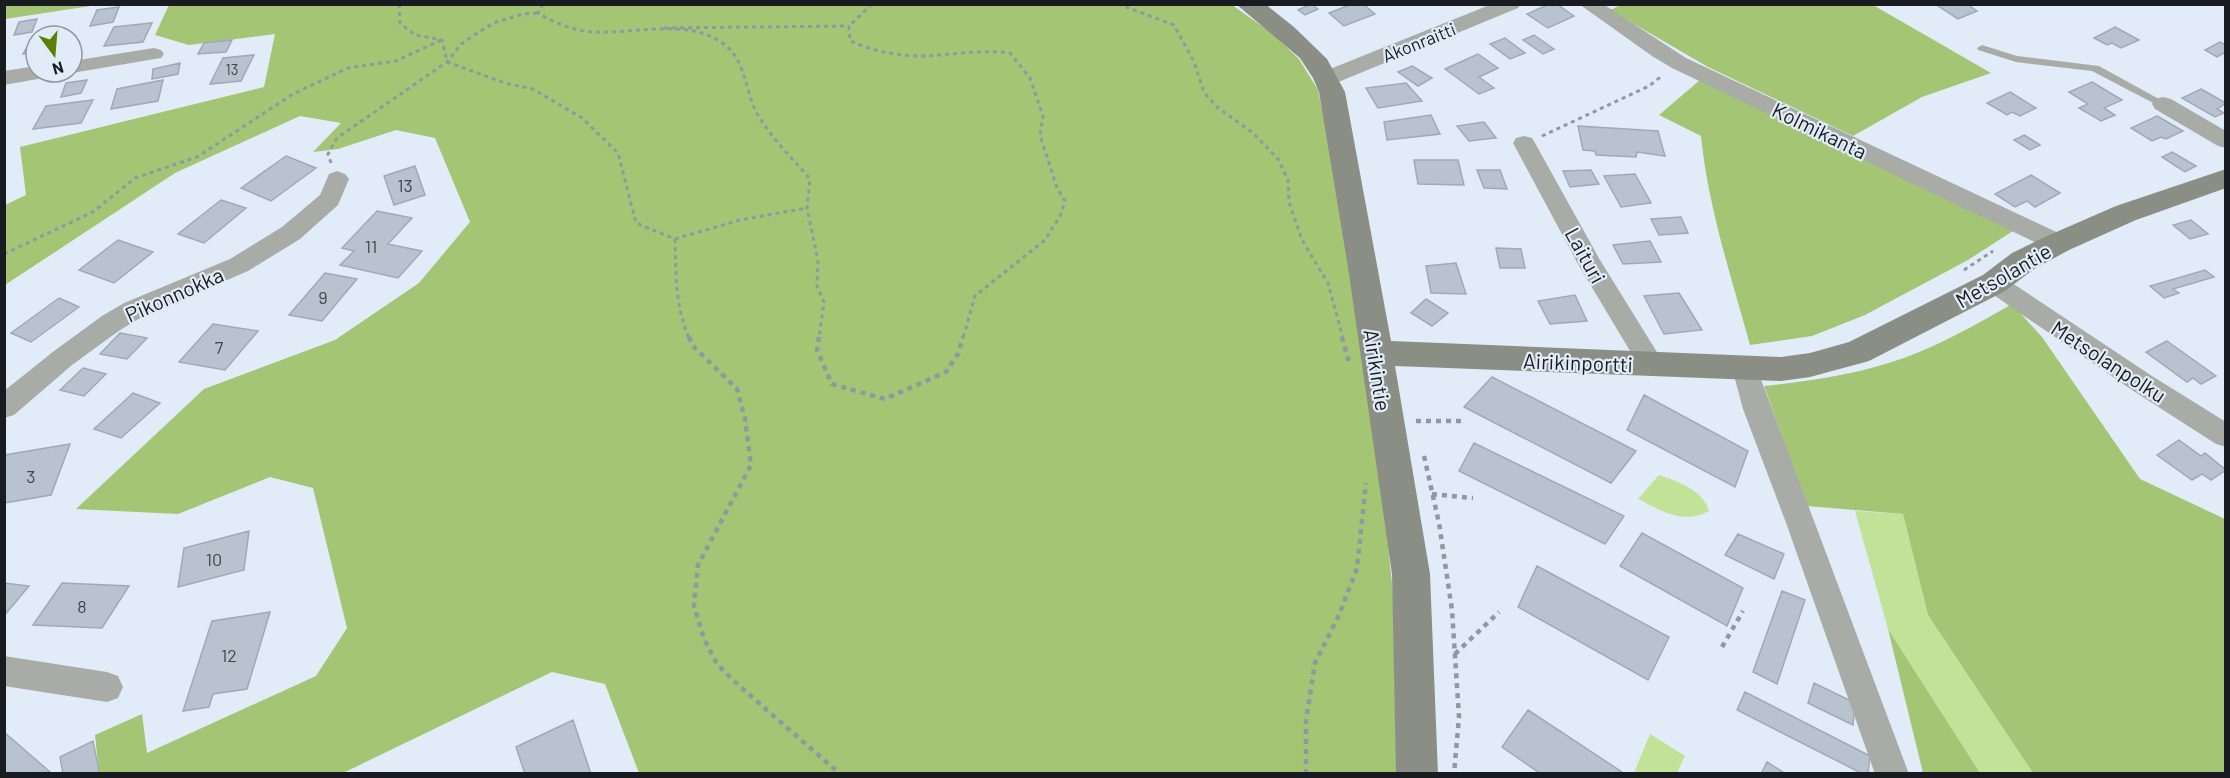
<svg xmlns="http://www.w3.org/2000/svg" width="2230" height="778" viewBox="0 0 2230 778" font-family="Barlow,sans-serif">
<rect width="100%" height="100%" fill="#e1ecf8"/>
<path fill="#c2e298" d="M1659,475C1679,482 1703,490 1709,511C1683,525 1662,511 1638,499Z
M1855,511L1903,514L1928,615L2033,773H1980L1888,629Z
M1650,734L1685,756L1677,773H1634Z"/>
<path fill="#a3c574" d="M5,4H97V5L5,19Z
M1623,4L1873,5L1991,73L1922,97L1853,136L1708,67L1610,10Z
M169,5H1232L1273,34L1299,59L1318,90L1334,168L1382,485L1394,603L1398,773H639L605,684L552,672L343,773H99L95,735L142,714L147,753L316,676L347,628L313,488L270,477L178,514L76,509L204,389L335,340L419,283L470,222L435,138L396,130L338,149L313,152L341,123L300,116L175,173L5,285V205L26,195L20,147L264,87L275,34L189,45L155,35Z
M1700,80L2016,229L1968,260L1865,315L1812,336L1750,345C1731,276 1708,207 1701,136L1659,115Z
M2012,304L2042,337L2140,479L2225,519V773H2033L1928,615L1903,514L1807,506L1764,386C1811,381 1859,374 1904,358C1942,344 1977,324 2012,304Z
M1888,629L1980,773H1923Z"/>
<path fill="#b9c3cf" stroke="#a0aab6" stroke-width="1.5" d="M1311,4L1318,9L1305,15L1298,10Z
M1352,4H1363L1375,14L1344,26L1329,13Z
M1549,4H1557L1574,16L1548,28L1527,14Z
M1935,4H1967L1977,11L1958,19Z
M119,7L113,22L90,26L97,10Z
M37,19L32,32L14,35L19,22Z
M152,23L143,42L104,46L114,27Z
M2115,27L2139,40L2121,48L2112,43L2107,45L2094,38Z
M1534,35L1554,49L1543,54L1523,40Z
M36,38V53L23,54L32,39Z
M1505,38L1525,53L1510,59L1490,44Z
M232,40L226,52L198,54L204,43Z
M2220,42L2226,45V52L2217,57L2205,50Z
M1478,54L1498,68L1479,77L1494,88L1479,94L1445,69Z
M254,55L241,81L210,84L223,58Z
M180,63L178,74L152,79L153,69Z
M1412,66L1432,78L1418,86L1398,72Z
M87,80L81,93L61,97L66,83Z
M163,80L158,101L111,109L117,89Z
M2092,82L2122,100L2104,108L2115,115L2101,121L2079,108L2088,104L2069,92Z
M1406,83L1422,101L1378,108L1366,88Z
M2201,89L2226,103L2217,109L2224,113L2215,117L2182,98Z
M2010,92L2036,108L2020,116L2012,112L2007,115L1987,103Z
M93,100L81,123L33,129L46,106Z
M1431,115L1440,134L1387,140L1384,122Z
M2157,116L2183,131L2166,139L2161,137L2152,141L2131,128Z
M1484,122L1496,138L1469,141L1457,126Z
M1578,126L1658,131L1665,156L1637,152L1636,157L1596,155L1595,151L1583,150Z
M2024,135L2040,145L2030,150L2014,140Z
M2172,152L2196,166L2185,172L2162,157Z
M286,156L316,168L271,201L241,188Z
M1414,160H1458L1464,185L1418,184Z
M415,166L425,195L394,205L384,176Z
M1477,170H1500L1507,189L1484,188Z
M1591,170L1599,184L1570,187L1563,171Z
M1635,174L1651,203L1621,207L1604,176Z
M2031,175L2060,193L2035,207L2027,201L2015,207L1995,194Z
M221,200L246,208L204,243L178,234Z
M377,211L412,218L388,244L422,251L398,278L340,265L354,251L342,248Z
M1681,217L1688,233L1659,235L1651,219Z
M2191,220L2208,234L2190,239L2173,225Z
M118,240L153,252L114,283L79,270Z
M1650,241L1661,262L1623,264L1613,245Z
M1496,248L1521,249L1525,268H1500Z
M1456,263L1466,294L1431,293L1426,266Z
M2205,270L2214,277L2173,289L2179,293L2164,298L2150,286Z
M325,273L357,279L322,321L289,315Z
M1679,293L1702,330L1664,334L1644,296Z
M1575,295L1587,321L1550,324L1538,301Z
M59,298L79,307L31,342L11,333Z
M1426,299L1448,313L1432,326L1411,313Z
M213,324L258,331L225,370L179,362Z
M120,333L147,338L127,359L100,354Z
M2167,341L2216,376L2201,384L2193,378L2187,382L2146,352Z
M83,368L106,374L84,396L60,390Z
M1492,377L1636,451L1611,483L1464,407Z
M133,393L160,403L121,438L94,429Z
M1644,395L1748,451L1735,487L1627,430Z
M2179,440L2201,456L2205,453L2226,470L2211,480L2202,474L2192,480L2157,455Z
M1474,443L1624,516L1605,544L1459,471Z
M70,444L51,495L4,503L5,455Z
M249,531L244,570L178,587L184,548Z
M1642,533L1743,588L1727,626L1620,566Z
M1738,534L1784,554L1774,579L1725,555Z
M1537,566L1669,637L1648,680L1518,607Z
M4,583L29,586L4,616Z
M62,583L129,586L102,628L33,625Z
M1782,591L1805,600L1777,684L1753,672Z
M270,612L247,689L213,694L209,707L183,711L212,621Z
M1814,683L1855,703L1853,725L1808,703Z
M1745,692L1870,756L1868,774H1863L1737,710Z
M1528,710L1625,774H1541L1502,747Z
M573,720L591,774H525L516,747Z
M4,732L50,772L4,774Z
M93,741L99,771L95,774H63L60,757Z
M1767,762L1786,774H1761Z"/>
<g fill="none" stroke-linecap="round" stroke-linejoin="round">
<path stroke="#9098a1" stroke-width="3" stroke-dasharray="4 4" stroke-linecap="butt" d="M399,4L400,23L415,35L442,40L447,62L505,83L533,89L582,118L618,153L636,223L675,239L740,220L807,208
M543,4L538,13C554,23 575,31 594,32C635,34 690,17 725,45C746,61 745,93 758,115C772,139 792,158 810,179L807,208L818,261L817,286L824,302L819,338
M872,4L849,26L850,41C873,51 897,56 922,56C952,55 980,49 1010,53L1030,78L1043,116L1040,135L1057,188L1065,201L1060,216L1045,240L975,296L963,338
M1118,4L1174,25L1194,62L1204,92L1217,107L1253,133L1278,159L1288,180L1289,202L1302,240L1328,283L1343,338
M664,28L849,26
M1542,136L1649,86L1663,75
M331,163L328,154L337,138L447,62L461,44L482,30L496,22L523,14L538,13
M675,239C676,275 675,305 689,338
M4,254L93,212L135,178L197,157L293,94L348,68L396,61L441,40
M1964,270L1993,251"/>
<path stroke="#9098a1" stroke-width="4.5" stroke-dasharray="5 5" stroke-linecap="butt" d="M689,337L692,345L737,389L745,419L751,465L698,565L694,606L704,639L717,664L735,682L840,774
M819,337L817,350L832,384L885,399L946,372L958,354L963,337
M1342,337L1349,363
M1416,421H1464
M1424,456L1439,523L1452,610L1459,717L1454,774
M1432,494L1473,498
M1722,647L1743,611
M1455,654L1499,612
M1306,774V720L1315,663L1339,615L1357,568L1366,483"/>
<path fill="#a9aca6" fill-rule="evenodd" d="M1982,45L2017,56L2099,66L2168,104L2167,106H2159L2092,71L2016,62L1978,50L1977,48Z"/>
<path fill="#a9aca6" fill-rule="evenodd" d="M1492,4H1521L1518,8L1336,83L1328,85L1320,83L1317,78L1320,73Z
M1579,4H1603L1686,58L2067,237L2070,243L2067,249L2058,252L2049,249L1672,68L1652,56Z
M154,48L161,50L164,54L161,58L72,73L66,72H72V61Z
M36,66V72H52L49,77L4,85V71Z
M2163,97L2171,99L2226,131V148L2218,146L2155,109L2152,104L2155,99Z
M1524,136L1532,138L1535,143L1600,260L1660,357L1664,364L1660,371L1651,374L1642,371L1578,264L1513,143L1516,138Z
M337,171L345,174L349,179L338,205L300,239L248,271L142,317L120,330L72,365L14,415L4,418V391L54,351L102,316L124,303L230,259L282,227L320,195L329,174Z
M1994,274L2003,277L2152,376L2226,422V447L2216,444L2132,390L1985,289L1981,283L1985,277Z
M1745,358L1754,361L1909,774H1875L1785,520L1743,409L1732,368L1736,361Z
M4,656L107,672L118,676L123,687L118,698L107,702L4,686Z"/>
<path fill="#8a8e85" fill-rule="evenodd" d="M1236,4H1265L1294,27L1327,59L1345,92L1391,341L1781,357L1810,353L1849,342L1983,275L2012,253L2047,236L2116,206L2226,169V188L2136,220L2069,250L2034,269L2005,291L1869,361L1810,377L1781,381L1395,366L1430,574L1438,774H1396L1392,574L1348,267L1319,92L1313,78L1300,58Z"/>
</g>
<g text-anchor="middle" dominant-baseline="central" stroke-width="4.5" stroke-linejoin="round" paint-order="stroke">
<g font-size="15" fill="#40464c">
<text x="232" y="69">13</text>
</g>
<g font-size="18" fill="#181c20" stroke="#e1ecf8">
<text transform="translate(1419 42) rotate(-22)">Akonraitti</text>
</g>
<g font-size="18" fill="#40464c">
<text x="405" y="185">13</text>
<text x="371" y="246">11</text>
<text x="323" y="297">9</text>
<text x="219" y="347">7</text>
<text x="31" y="476">3</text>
<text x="214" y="559">10</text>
<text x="82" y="606">8</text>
<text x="229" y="655">12</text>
</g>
<g font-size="21" fill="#181c20" stroke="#e1ecf8">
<text transform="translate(1820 130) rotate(26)">Kolmikanta</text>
<text transform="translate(1586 255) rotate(61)">Laituri</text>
<text transform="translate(2003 275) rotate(-30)">Metsolantie</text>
<text transform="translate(174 294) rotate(-24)">Pikonnokka</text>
<text transform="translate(2109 361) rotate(33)">Metsolanpolku</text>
<text transform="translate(1578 362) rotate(2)">Airikinportti</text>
<text transform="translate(1378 370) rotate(81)">Airikintie</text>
</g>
</g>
<rect width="2230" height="778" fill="none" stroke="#181c20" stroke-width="12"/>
<g transform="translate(54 54) rotate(164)"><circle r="28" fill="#e1ecf8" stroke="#9199a2" stroke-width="1.5"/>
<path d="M0-4.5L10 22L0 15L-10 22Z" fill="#5b8100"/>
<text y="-9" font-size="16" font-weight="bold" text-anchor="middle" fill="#181c20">N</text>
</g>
</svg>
